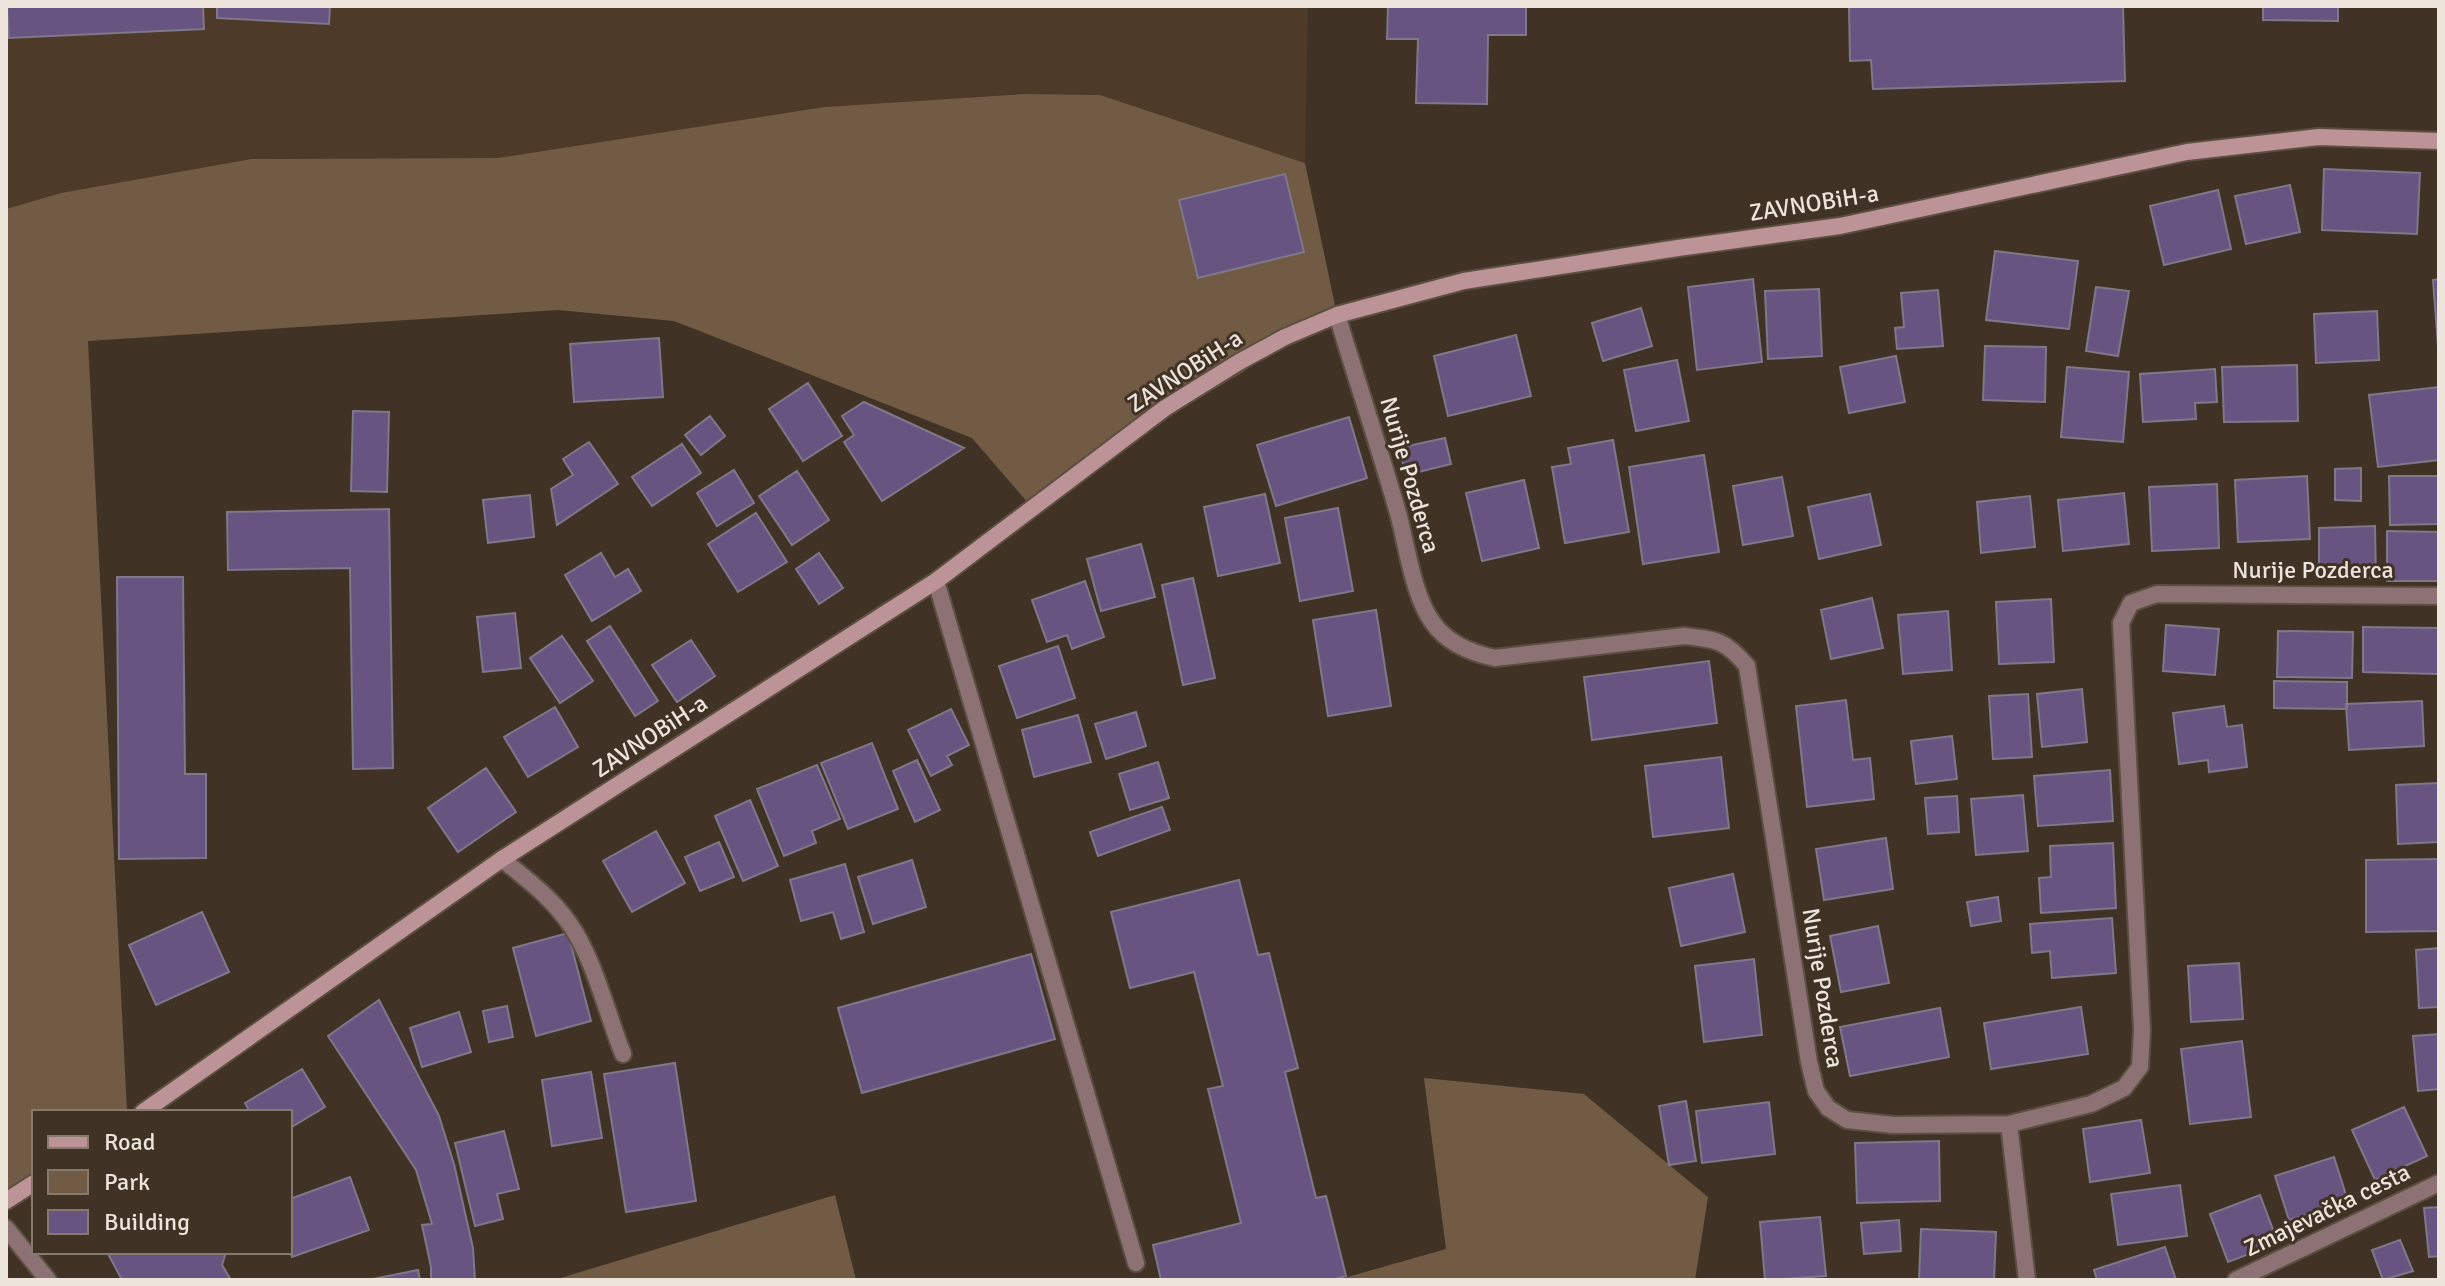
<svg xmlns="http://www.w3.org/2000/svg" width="2445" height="1286" viewBox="0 0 2445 1286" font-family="Signika,sans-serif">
<rect width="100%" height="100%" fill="#403325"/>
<path fill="#4d3a29" d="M6,6H1308L1305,163L1100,95L1024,94L824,107L498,158L251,159L61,193L6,209Z"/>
<path fill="#725b45" d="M1024,94L1100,95L1305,163L1337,315L1285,337L1243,372L1177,411L1035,511L972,438L674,321L558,310L88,341L127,1112H34V1183L6,1201V209L61,193L251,159L498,158L824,107Z
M1424,1078L1584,1094L1708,1197L1695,1280H1337L1446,1249Z
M835,1195L856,1280H554Z"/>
<path fill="#685480" stroke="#7f778a" stroke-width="2" d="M7,6H203L204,29L9,38Z
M217,6H330L329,24L217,18Z
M1388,6H1526V35H1488L1487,104L1416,103L1418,39H1387Z
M1849,6H2123L2125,81L1873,89L1871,60L1850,61Z
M2263,6H2338V21L2263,20Z
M2324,169L2420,173L2417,234L2322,230Z
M1285,174L1304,252L1198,278L1179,200Z
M2290,185L2300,232L2246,244L2235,196Z
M2218,190L2231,249L2164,265L2150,206Z
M1995,251L2078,261L2069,329L1986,320Z
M1753,279L1762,362L1697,370L1688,287Z
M2439,279V346H2438L2433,280Z
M2096,287L2129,291L2118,356L2086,351Z
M1819,289L1822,356L1768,359L1765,291Z
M1938,290L1943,346L1897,349L1895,328L1904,327L1901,293Z
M1641,308L1652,346L1603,361L1592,323Z
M2377,311L2379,360L2316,363L2314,314Z
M1516,335L1531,396L1448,416L1434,356Z
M659,338L663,397L574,402L570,344Z
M1985,346L2046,347L2045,402L1983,400Z
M1896,356L1905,402L1849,413L1840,367Z
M1677,360L1689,421L1636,431L1624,370Z
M2297,365L2298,421L2224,422L2222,367Z
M2067,367L2129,372L2123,442L2061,437Z
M2215,369L2217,402L2195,403L2196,419L2143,422L2140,374Z
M808,383L842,436L803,461L769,409Z
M2439,387V460L2378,467L2369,395Z
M864,402L964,448L882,501L844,442L854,435L842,416Z
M353,411L389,412L387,492L351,491Z
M710,416L725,436L701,455L685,435Z
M1349,417L1367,478L1276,506L1257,445Z
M1445,438L1451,464L1406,475L1399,448Z
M1613,440L1629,532L1565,543L1552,467L1571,464L1568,448Z
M589,442L618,484L557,525L551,489L573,475L563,459Z
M682,444L701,473L652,506L632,477Z
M1704,455L1719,552L1643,564L1629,467Z
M2361,468V501L2335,500V469Z
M734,470L754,503L717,526L697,493Z
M797,471L829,520L792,545L759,496Z
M2307,476L2310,539L2238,542L2235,480Z
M2389,476H2439V524L2390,525Z
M1782,477L1793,536L1743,545L1733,486Z
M1524,480L1539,548L1482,561L1466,493Z
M2217,484L2219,548L2152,551L2149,487Z
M2124,493L2129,544L2063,551L2058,500Z
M1265,494L1280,563L1218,576L1204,507Z
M1870,494L1881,545L1819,559L1808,507Z
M530,495L534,537L488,543L483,500Z
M2030,496L2035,547L1981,553L1977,502Z
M1338,508L1353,591L1300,601L1285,518Z
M389,509L393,768L353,769L350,568L228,570L227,512Z
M756,513L787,562L738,592L708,544Z
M2375,526L2376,578L2319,579V528Z
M2387,531L2439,532V581H2387Z
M1141,544L1155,597L1101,611L1087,559Z
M601,553L615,577L628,569L641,591L592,621L565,575Z
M819,553L843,588L819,604L796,569Z
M117,577H183L185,774H206V858L119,859Z
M1193,578L1215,678L1183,685L1162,585Z
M1085,581L1104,637L1072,649L1067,635L1047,642L1032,600Z
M1872,598L1883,648L1831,659L1821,610Z
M2051,599L2054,662L1999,664L1996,602Z
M1376,610L1391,706L1328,716L1313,620Z
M1948,611L1952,670L1903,674L1898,615Z
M515,613L521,668L483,672L477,617Z
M2166,625L2219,629L2215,675L2163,671Z
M610,626L658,701L635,716L587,641Z
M2363,627L2439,628L2438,674L2363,672Z
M2278,631L2353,632L2352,678L2277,677Z
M562,636L593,681L560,703L530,658Z
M691,640L715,676L677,702L652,665Z
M1058,646L1075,698L1017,718L999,666Z
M1709,661L1717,723L1592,740L1584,677Z
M2274,681L2347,682V709L2274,708Z
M2082,689L2087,742L2042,747L2037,694Z
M2028,694L2032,757L1993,759L1989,696Z
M1846,700L1853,760L1870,758L1874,799L1807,807L1796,706Z
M2422,701L2424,746L2349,750L2346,704Z
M2224,706L2227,727L2242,725L2247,767L2209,772L2208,760L2179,764L2173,713Z
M555,707L578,747L528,777L504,737Z
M951,709L969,745L947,756L952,765L931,776L908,730Z
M1136,712L1146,746L1106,759L1095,724Z
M1078,715L1091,762L1034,777L1022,730Z
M1952,736L1957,779L1916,784L1911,741Z
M872,743L898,809L848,829L821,763Z
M1721,757L1729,828L1653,837L1645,766Z
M917,760L940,810L915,822L893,771Z
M1158,762L1169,798L1130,810L1119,774Z
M817,765L840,819L812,831L816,843L784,856L757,789Z
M486,768L516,812L458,852L428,808Z
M2110,770L2113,821L2038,826L2034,776Z
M2439,783V842L2398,844L2396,785Z
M2023,795L2028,851L1976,855L1971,799Z
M1957,796L1959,832L1928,834L1925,798Z
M750,800L778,866L743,881L715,816Z
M1162,807L1170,830L1098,856L1090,832Z
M656,831L685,883L632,912L603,861Z
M1886,838L1893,889L1824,900L1816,849Z
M719,842L734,877L700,891L685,857Z
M2113,843L2116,908L2041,913L2039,878L2051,877L2050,846Z
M2439,859V931L2366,932V860Z
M912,860L926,907L873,924L858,877Z
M845,864L864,932L841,939L833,912L801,921L790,880Z
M1733,874L1745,932L1681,946L1669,888Z
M1239,880L1258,955L1269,953L1298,1068L1285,1072L1316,1198L1326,1196L1346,1276L1332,1280H1161L1153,1245L1241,1223L1208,1089L1223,1086L1194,972L1130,988L1111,912Z
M1998,897L2001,921L1971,926L1967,902Z
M202,912L229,972L156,1005L129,945Z
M2112,918L2116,973L2052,978L2050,951L2032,953L2030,924Z
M1878,926L1889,983L1841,992L1830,936Z
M568,933L591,1021L536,1036L513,948Z
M2439,948V1007L2419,1008L2416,950Z
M1031,954L1055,1039L862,1093L838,1008Z
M1754,959L1762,1035L1704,1042L1695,966Z
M2239,963L2243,1019L2191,1022L2188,966Z
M379,1000L439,1116L454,1164L473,1248L475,1280H431V1267L422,1225L432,1224L416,1170L328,1036Z
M507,1006L513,1037L489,1042L483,1011Z
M2081,1007L2088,1054L1991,1069L1984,1023Z
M1940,1008L1949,1057L1850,1076L1840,1027Z
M459,1012L471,1052L422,1067L410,1028Z
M2439,1034V1089L2418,1091L2413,1036Z
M2242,1041L2251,1117L2190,1124L2181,1049Z
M675,1063L696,1201L626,1212L604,1074Z
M302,1069L325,1107L290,1128V1112H250L245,1103Z
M591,1072L602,1138L552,1146L542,1080Z
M1686,1101L1696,1161L1669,1165L1659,1106Z
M1769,1102L1775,1154L1702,1163L1696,1111Z
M2404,1107L2427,1156L2375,1180L2352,1130Z
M2141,1120L2150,1173L2090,1182L2083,1129Z
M504,1131L519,1189L497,1194L503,1219L475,1226L455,1143Z
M1939,1141L1940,1201L1857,1203L1855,1143Z
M2334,1157L2348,1201L2289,1220L2275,1176Z
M350,1177L369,1230L292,1257L290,1250V1199Z
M2180,1185L2187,1236L2118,1245L2111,1194Z
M2260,1195L2278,1243L2228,1262L2210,1214Z
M2439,1207V1256L2429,1257L2424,1208Z
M1820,1217L1826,1276L1765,1280L1760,1222Z
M1899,1220L1901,1251L1864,1254L1861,1223Z
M1921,1229L1996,1232L1994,1280H1919Z
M2400,1240L2413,1271L2383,1280L2372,1250Z
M2165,1247L2176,1280H2097L2094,1270Z
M107,1252H226L222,1265L231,1280H122Z
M418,1270L420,1280H368Z"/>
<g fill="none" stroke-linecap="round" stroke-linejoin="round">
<defs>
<path id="lane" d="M502,859C526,879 551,897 569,923C594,958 607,1014 623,1054"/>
<path id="street" d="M1337,315C1357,381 1379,447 1398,513C1407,546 1413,596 1433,623C1448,644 1471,653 1495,658L1684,636C1717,639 1726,641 1747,666L1809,1062L1816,1091L1828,1108L1847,1120L1893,1125L2009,1124L2091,1104L2124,1088L2140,1067L2142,1030L2121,623L2131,603L2157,594L2439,596
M936,581L1136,1263
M2009,1124L2027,1280
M6,1228L48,1280
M2236,1280L2439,1183"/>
<path id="secondary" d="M143,1112L502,859L936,581L1165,408L1239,362L1285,337L1337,315L1464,281L1678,248L1840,226L2187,152L2319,137L2439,141
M6,1201L34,1183"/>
</defs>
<use href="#lane" stroke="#5c4f42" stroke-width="20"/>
<use href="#street" stroke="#5c4f42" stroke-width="20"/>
<use href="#secondary" stroke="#5c4f42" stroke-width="20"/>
<use href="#lane" stroke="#8c7274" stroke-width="16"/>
<use href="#street" stroke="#8c7274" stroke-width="16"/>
<use href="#secondary" stroke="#bc9397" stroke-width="16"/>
</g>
<g text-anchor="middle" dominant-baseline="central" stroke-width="6" stroke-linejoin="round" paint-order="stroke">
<g font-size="24" fill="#ede4dc" stroke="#403325">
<text transform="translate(1814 203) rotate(-9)">ZAVNOBiH-a</text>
<text transform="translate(1185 371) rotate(-33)">ZAVNOBiH-a</text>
<text transform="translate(1410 475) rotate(74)">Nurije Pozderca</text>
<text x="2313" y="570">Nurije Pozderca</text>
<text transform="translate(650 736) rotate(-33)">ZAVNOBiH-a</text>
<text transform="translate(1823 988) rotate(81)">Nurije Pozderca</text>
<text transform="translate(2327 1210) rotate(-26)">Zmajevačka cesta</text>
</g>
</g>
<rect width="2445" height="1286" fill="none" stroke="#ede4dc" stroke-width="16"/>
<rect x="32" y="1110" width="260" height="144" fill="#403325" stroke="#857a6e" stroke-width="2"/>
<rect x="48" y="1136" width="40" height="12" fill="#bc9397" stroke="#857a6e" stroke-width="2"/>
<text x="104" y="1150" font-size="24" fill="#ede4dc">Road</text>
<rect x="48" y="1170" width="40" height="24" fill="#725b45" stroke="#857a6e" stroke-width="2"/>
<text x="104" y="1190" font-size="24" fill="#ede4dc">Park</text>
<rect x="48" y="1210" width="40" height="24" fill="#685480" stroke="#857a6e" stroke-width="2"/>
<text x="104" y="1230" font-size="24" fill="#ede4dc">Building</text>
</svg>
